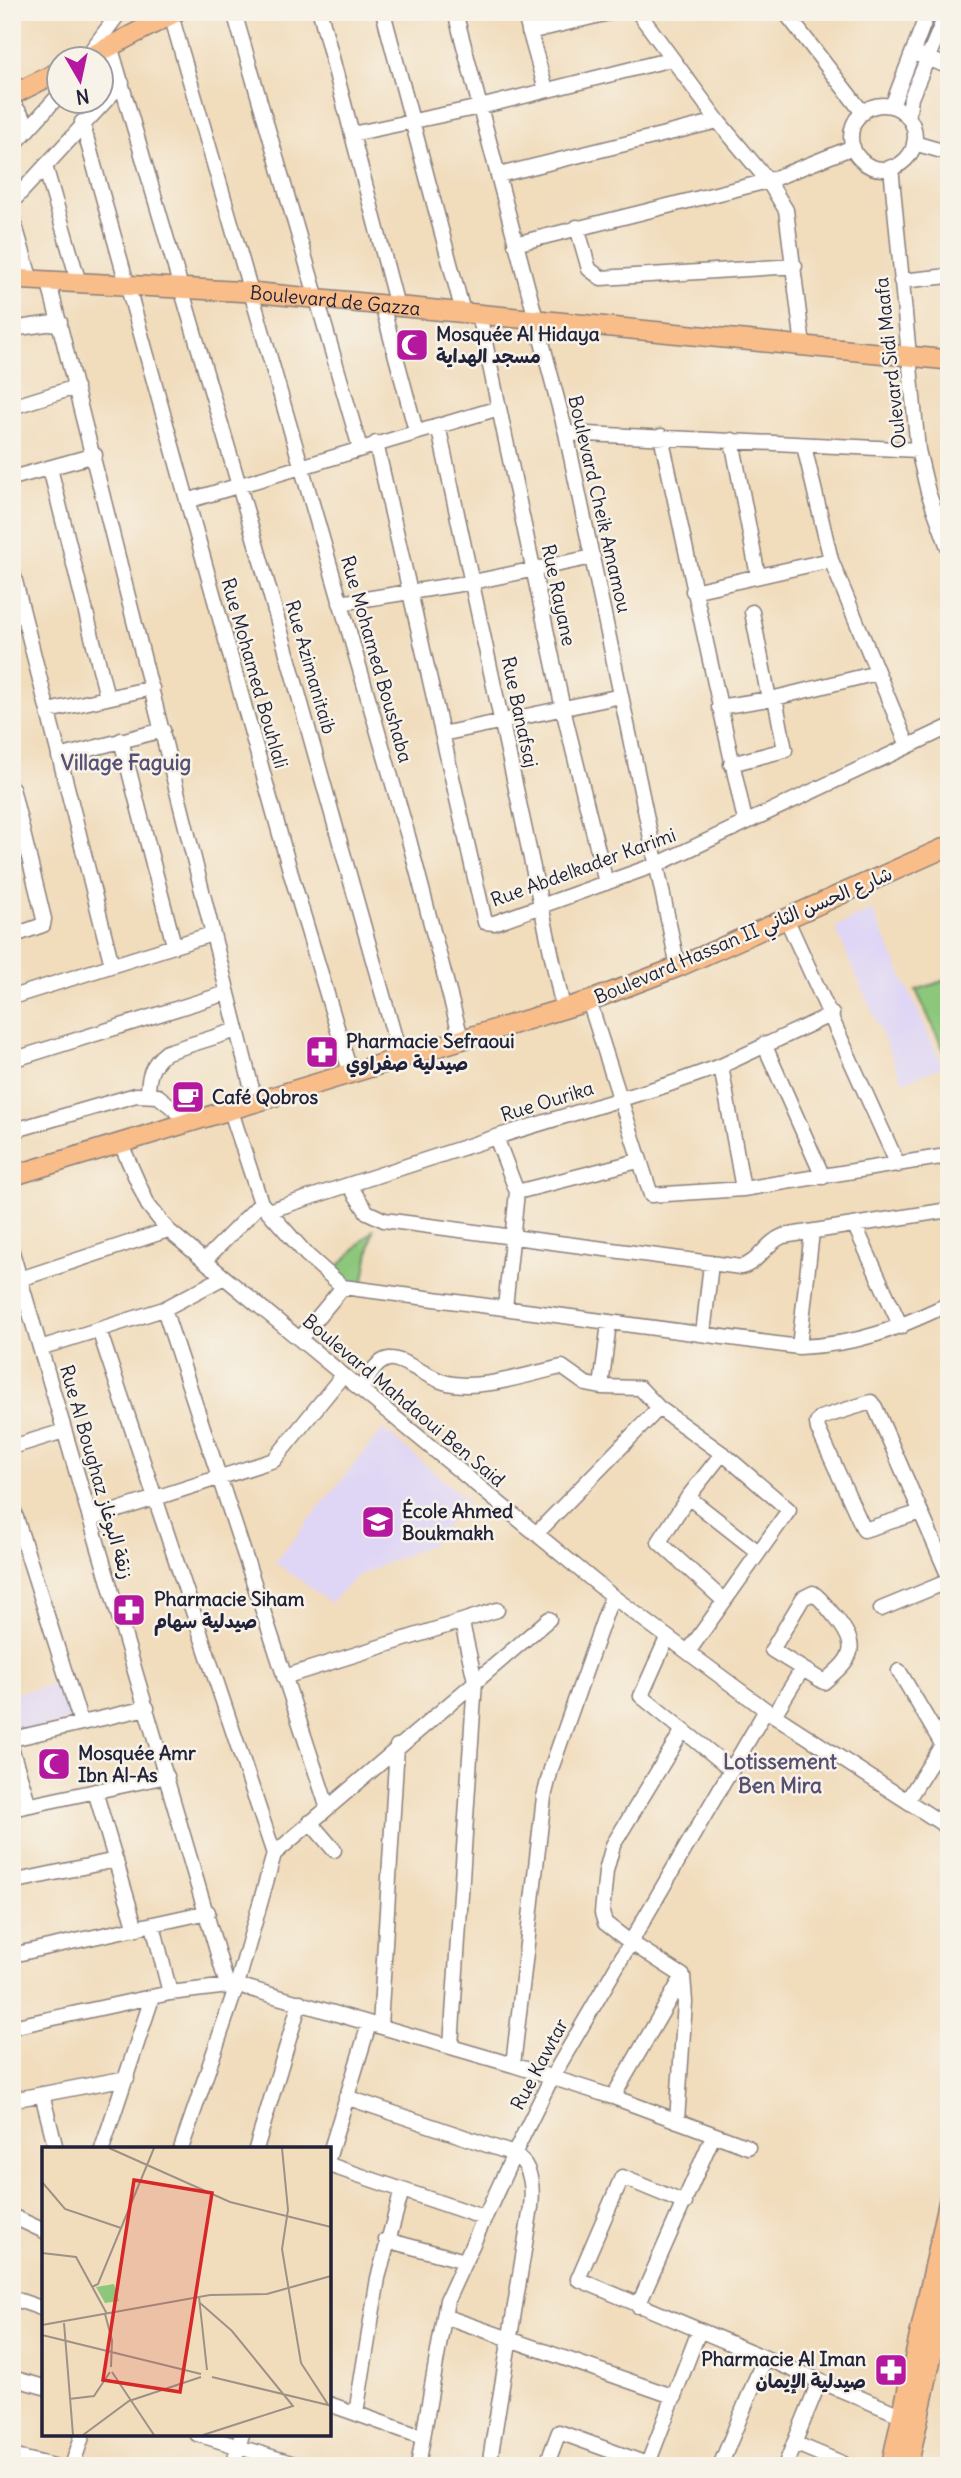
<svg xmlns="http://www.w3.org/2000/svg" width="961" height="2478" viewBox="0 0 961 2478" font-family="Delius,'Playpen Sans Arabic',sans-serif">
<rect width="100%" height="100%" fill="#f7f3e8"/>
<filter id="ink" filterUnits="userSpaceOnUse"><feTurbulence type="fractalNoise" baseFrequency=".0143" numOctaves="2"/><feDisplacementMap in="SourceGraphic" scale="14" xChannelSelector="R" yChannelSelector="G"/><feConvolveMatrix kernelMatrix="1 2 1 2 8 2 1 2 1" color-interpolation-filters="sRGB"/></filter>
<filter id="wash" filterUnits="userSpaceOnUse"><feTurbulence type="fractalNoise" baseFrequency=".00686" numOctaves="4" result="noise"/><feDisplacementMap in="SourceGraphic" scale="28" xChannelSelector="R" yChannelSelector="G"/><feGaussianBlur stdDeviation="1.57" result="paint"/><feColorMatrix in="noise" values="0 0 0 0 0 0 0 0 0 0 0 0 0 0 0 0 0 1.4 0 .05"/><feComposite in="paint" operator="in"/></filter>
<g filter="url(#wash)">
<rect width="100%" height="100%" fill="#f1dcbb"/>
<path fill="#dfd5f5" d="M872,910L943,1066L903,1082L835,927Z
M383,1429L468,1501L431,1544L357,1576L331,1603L275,1562Z
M64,1683L72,1720L17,1732L12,1694Z"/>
<path fill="#8cc77c" stroke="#57745c" stroke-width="2" d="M949,979V1061L916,990Z
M373,1230L363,1285H346L332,1273Z"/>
</g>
<g filter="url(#ink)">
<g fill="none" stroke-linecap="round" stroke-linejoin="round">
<defs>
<path id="minor" d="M234,12L360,448
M320,12L397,306
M383,12L463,312
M455,12L566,433L678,967
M524,12L546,90
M638,12L718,121L768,181L786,210L803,346
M785,12L863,113
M171,15L408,836L461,1038
M529,32L613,12
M110,45L261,561L400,1056
M918,54L949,67
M87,56L120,12
M12,102L30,127
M851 137a32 32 0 1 1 64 0a32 32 0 1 1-64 0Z
M892,106L928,12
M908,118L911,98L947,12
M82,122L291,874L350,1071
M352,134L480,107L672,59
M914,143L949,153
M12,147L60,94
M45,166L79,283
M891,167L918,450L928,492L949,550
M499,175L718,121
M12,202L122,83
M12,215L31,281
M577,227L589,269L601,278L795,266
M515,244L768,181L853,147
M901,281L949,276
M49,283L255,1101
M382,305L416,431
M479,314L563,709L606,883
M12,329L60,322
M12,407L76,387
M438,425L563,1008
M566,433L918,450
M661,436L745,821
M732,440L758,576
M376,443L485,922L494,923L658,864L949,727
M804,446L831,560L908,746
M50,468L107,697
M12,478L95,455
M187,501L499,408
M12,569L112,965
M693,591L831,560
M340,603L473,582L593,557
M752,612L769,699
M719,707L775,698L877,673
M48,711L152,688
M442,734L621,696
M121,740L174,945
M59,757L163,730
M731,764L785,750L775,698
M12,788L44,919L43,925L12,936
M787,920L898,1165
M12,997L212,934
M589,1001L651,1195L743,1189L940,1157L949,1162
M764,1044L823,1177
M12,1060L227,993
M721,1066L743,1189
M148,1095C148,1076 151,1064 167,1052L237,1030
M230,1108L261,1203L307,1255L343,1287L799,1347C862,1344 893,1330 949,1304
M12,1131L136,1095L158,1096L189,1121
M496,1137L517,1192L505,1308
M120,1142L148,1205L168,1230L224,1277L612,1596L766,1710L949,1828
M349,1185L367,1212L384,1220L741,1267C759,1263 765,1243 783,1236L949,1210
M517,1192L638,1161
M268,1211L496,1137L667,1085L721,1066L832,1014
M855,1226L901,1327
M12,1252L227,1985
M205,1260L261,1203
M14,1281L168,1230
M164,1309L327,1806
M99,1330L274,1854
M703,1334L711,1264
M300,1339L343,1287
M799,1347L812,1232
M40,1348L164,1309L224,1277
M601,1387L640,1388L659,1408L727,1457L789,1510L688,1652
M361,1389C368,1379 375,1361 389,1359C401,1357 429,1378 444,1382C479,1392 527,1374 562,1367L586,1384L601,1387L609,1323
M12,1447L64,1431
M721,1455L688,1497L659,1542L722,1599
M688,1497L758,1552
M12,1505L81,1723
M921,1512L864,1530L818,1429L817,1423L820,1418L871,1402L875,1407L949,1577
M90,1519L274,1460L343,1375
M536,1534L659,1408
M813,1593C822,1599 829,1610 836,1618C861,1649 852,1658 824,1682L772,1650L803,1598Z
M881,1609L949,1581
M667,1638L641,1696L732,1770
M899,1671L942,1744
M284,1677L497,1610
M774,1715L801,1671
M12,1739L147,1708
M12,1751L29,1805
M95,1791L136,1929
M908,1799L949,1734
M12,1809L167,1776
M310,1822L334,1850
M274,1854L549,1619
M12,1882L116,1860
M153,1925L170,1993
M12,1955L208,1912
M380,2026L397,1746
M12,2027L170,1993L237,1985L513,2065L613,2097L748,2147
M451,2046L475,1681L462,1623
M513,2065L544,1797L551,1769L612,1596
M42,2094L56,2149
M346,2097L514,2154C532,2165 533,2189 531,2207L489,2466
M613,2097L683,1976
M12,2100L127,2078
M677,2121L685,2002L683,1976L630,1942L605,1923L602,1913L606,1871L613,1845L683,1730
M102,2149L152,1998
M181,2149L237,1985L274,1854
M256,2149L300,2002
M329,2156L369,2024
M329,2165L485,2218
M685,2203L622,2177L578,2279L910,2419
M12,2216L44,2231
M386,2240L465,2261
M12,2298L44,2309
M638,2306L713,2136
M444,2316L675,2397
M12,2378L44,2387
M329,2404L422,2437
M356,2413L378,2278L402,2190
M197,2434L301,2466
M794,2443L849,2466
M12,2456L54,2466
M72,2466L83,2434
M233,2466L242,2434
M418,2466L447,2300L514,2154L551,2079L766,1710
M546,2466L559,2432L647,2464
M647,2466L699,2331
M720,2466L764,2359
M785,2466L819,2382"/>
<g id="major">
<path d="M84,60L176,12"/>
<path d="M12,95L60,71"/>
<path id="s1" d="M12,279L250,292L949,360"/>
<path d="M12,1176L589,1001L678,967L949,846"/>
<path d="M891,2466L949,2200"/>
<path d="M908,2466L949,2276"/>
</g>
</defs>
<use href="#minor" stroke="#8a7f7b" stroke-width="17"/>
<use href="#major" stroke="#8a7f7b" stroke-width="22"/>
<use href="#minor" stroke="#fff" stroke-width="14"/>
<use href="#major" stroke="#f8bd89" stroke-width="19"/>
</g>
</g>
<defs>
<symbol id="mosque-square" viewBox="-11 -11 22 22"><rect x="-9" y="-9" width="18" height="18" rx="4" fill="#b5179e" stroke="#f7f3e8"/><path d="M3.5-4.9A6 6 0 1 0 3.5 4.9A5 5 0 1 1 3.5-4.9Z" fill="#fff"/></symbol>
<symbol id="pharmacy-square" viewBox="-11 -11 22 22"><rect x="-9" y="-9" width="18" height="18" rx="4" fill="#b5179e" stroke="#f7f3e8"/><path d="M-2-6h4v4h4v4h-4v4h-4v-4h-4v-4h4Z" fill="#fff"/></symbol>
<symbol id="cafe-square" viewBox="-11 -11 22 22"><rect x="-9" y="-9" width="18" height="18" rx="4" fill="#b5179e" stroke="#f7f3e8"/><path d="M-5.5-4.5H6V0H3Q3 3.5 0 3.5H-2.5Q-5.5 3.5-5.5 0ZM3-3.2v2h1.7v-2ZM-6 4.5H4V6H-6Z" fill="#fff"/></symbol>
<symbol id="school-square" viewBox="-11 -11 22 22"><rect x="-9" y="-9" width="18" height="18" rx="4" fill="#b5179e" stroke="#f7f3e8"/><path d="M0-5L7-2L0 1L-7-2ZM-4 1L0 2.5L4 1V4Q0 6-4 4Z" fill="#fff"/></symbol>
</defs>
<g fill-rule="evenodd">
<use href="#mosque-square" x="393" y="326" width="38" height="38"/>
<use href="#pharmacy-square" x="303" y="1033" width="38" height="38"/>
<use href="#cafe-square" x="169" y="1078" width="38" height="38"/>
<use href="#school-square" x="359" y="1503" width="38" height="38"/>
<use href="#pharmacy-square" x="110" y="1591" width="38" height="38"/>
<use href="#mosque-square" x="35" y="1745" width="38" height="38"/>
<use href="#pharmacy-square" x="872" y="2351" width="38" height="38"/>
</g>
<g text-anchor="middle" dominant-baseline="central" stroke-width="5" stroke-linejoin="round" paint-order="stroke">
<g font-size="19" fill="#22223b" stroke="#f7f3e8">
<text stroke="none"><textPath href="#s1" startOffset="324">Boulevard de Gazza</textPath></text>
<text transform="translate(890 363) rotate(-96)">Oulevard Sidi Maafa</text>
<text transform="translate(600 504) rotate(77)">Boulevard Cheik Amamou</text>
<text transform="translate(559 595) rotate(78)">Rue Rayane</text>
<text transform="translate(377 659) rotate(74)">Rue Mohamed Boushaba</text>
<text transform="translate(311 667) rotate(74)">Rue Azimanitaib</text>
<text transform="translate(255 673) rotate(74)">Rue Mohamed Bouhlali</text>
<text transform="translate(520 712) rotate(78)">Rue Banafsaj</text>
<text transform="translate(583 867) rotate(-20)">Rue Abdelkader Karimi</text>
<text transform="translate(743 935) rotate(-23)">Boulevard Hassan II شارع الحسن الثاني</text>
<text transform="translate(547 1101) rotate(-17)">Rue Ourika</text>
<text transform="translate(404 1400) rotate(40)">Boulevard Mahdaoui Ben Said</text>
<text transform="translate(97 1472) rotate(74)">Rue Al Boughaz زنقة البوغاز</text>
<text transform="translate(539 2064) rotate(-62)">Rue Kawtar</text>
</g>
<g font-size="19" font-weight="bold" fill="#22223b" stroke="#f7f3e8" text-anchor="start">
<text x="436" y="334">Mosquée Al Hidaya<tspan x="436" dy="22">مسجد الهداية</tspan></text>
<text x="346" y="1041">Pharmacie Sefraoui<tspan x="346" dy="22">صيدلية صفراوي</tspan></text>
<text x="212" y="1097">Café Qobros</text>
<text x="402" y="1511">École Ahmed<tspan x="402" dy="22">Boukmakh</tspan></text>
<text x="154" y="1599">Pharmacie Siham<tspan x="154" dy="22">صيدلية سهام</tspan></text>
<text x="78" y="1753">Mosquée Amr<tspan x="78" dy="22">Ibn Al-As</tspan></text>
<text x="866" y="2359" text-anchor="end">Pharmacie Al Iman<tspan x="866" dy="22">صيدلية الإيمان</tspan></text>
</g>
<g font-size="21" font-weight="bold" fill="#584f74" stroke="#f7f3e8">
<text x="126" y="762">Village Faguig</text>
<text x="780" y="1761">Lotissement<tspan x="780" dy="24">Ben Mira</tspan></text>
</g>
</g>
<g transform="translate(42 2147)">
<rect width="289" height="289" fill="#f1dcbb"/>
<path d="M72,137L77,154L63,156L54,140Z" fill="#8cc77c"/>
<path fill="none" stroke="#9e9288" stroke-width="2" d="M67,1L188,55L289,80M240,1L246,63L240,102L259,216L287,259M0,35L23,62L79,81M0,106L34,110L65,167M50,140L56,137L112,1M157,150L165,223M158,156L190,184L251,259L161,288M63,167L70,193L69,220M22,176L31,288M0,178L168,148L225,147L289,129M0,188L159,227M70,225L112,288M170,230L286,258M27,252L52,249L68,225M41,288L87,254L159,230"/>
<path fill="#d62828" fill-opacity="0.15" stroke="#d62828" stroke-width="3.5" d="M92,33L170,46L138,245L61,233Z"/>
<rect width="289" height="289" fill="none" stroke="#22223b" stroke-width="3.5"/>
</g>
<rect width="961" height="2478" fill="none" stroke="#f7f3e8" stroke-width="42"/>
<g transform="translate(80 80) rotate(171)"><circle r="33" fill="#f7f3e8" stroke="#a29fa3" stroke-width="2"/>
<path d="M0-5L12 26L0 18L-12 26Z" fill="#b5179e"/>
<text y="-10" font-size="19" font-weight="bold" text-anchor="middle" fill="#22223b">N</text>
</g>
</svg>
